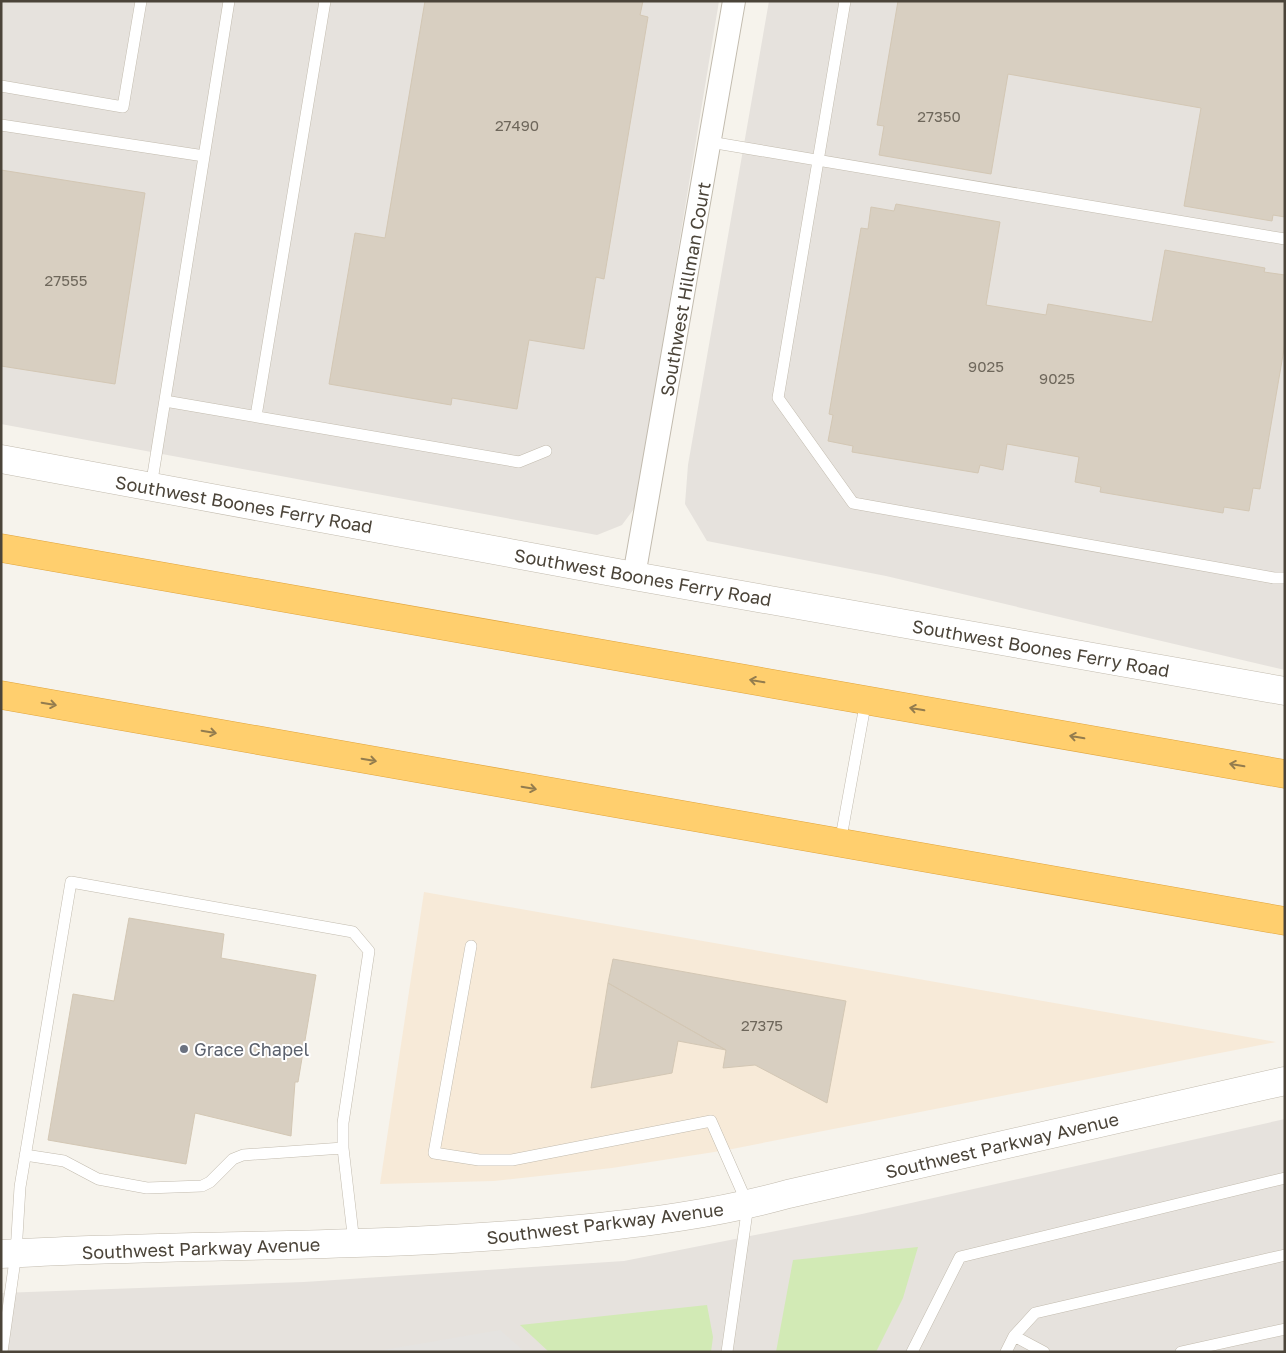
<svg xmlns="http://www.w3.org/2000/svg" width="1286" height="1353" viewBox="0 0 1286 1353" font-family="'Golos Text',sans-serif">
<rect width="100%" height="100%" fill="#f6f3ec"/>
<path fill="#f7ead8" d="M424,892L1276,1042L727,1150L612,1168L494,1181L380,1184Z"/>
<path fill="#e6e2dd" d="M1,1H719L636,506L622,525L597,535L1,424Z
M769,1H1285V670L886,576L707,541L685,504L688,465Z
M1285,1119V1352H1V1293L304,1282L624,1261L862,1214Z"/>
<path fill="#d2eab5" d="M918,1247L903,1298L876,1352H776L793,1260Z
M707,1305L713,1337L711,1352H549L520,1325Z"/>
<path fill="#e5e3e0" d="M500,1330L525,1352H372Z"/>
<path fill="#d8cfc1" stroke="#d3c7b4" d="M425,1H643L640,15L648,17L604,279L596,277L584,349L529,340L517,409L452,398L451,405L329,384L355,233L385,238Z
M898,1H1285V217L1273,215L1272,221L1184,206L1201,108L1008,74L991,174L879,155L884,126L877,125Z
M1,170L145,193L115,384L1,366Z
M896,204L1000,222L986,305L1046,315L1048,304L1152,322L1165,250L1265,268L1264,272L1285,275V343L1260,489L1253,488L1249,511L1224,507L1223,513L1100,492L1101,487L1075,482L1079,457L1007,444L1003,470L980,465L978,473L852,452L853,446L828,441L833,415L829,414L861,228L868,229L871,207L894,211Z
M129,918L224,934L221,958L316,975L298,1082H295L291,1136L195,1113L186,1164L48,1140L73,994L114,1001Z
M613,959L846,1001L827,1103L755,1065L723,1068L726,1050L608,983Z
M608,983L726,1050L678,1041L672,1073L591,1088Z"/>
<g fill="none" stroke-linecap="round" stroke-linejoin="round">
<defs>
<path id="service" d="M845,1L778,398L853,503L1274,578H1285
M1,86L123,107L141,1
M1,125L204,156
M710,142L1285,239
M165,401L519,462L546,451
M256,416L325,1
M151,487L229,1
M840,843L866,700
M471,946L434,1153L479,1160H512L711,1121L748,1205L727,1352
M25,1155L64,1161L98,1179L147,1188L202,1186L210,1182L233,1159L243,1155L343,1148
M1014,1336L1035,1313L1285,1255
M2,1352L16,1253L20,1187L71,882L353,932L369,951L343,1123V1148L354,1243
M912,1352L960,1257L1285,1178
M1006,1352L1014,1336L1044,1352
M1181,1352L1285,1329"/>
<path id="minor" d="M634,576L734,1"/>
<path id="tertiary" d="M1,459L634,576L1285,691
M1,1254C190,1243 380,1249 569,1230C643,1223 716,1214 788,1194L1285,1081"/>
<path id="motorway" d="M1,548L1285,774
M1,695L1285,921"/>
</defs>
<use href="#service" stroke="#c2bbae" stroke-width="12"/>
<use href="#minor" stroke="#c2bbae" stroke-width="24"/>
<use href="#tertiary" stroke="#c2bbae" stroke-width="29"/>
<use href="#motorway" stroke="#e0a43c" stroke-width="29"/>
<use href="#service" stroke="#fff" stroke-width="11"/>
<use href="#minor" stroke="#fff" stroke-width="22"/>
<use href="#tertiary" stroke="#fff" stroke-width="28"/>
<use href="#motorway" stroke="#ffcf6e" stroke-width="28"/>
</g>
<defs><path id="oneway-shaft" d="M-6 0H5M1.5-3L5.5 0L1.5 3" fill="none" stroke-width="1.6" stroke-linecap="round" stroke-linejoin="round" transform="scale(1.25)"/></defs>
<g stroke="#937c4e">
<use href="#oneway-shaft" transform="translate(757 681) rotate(-170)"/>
<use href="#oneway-shaft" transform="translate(49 704) rotate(10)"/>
<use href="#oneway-shaft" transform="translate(917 709) rotate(-170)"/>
<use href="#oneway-shaft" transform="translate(209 732) rotate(10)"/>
<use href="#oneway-shaft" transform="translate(1077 737) rotate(-170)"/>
<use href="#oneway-shaft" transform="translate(369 760) rotate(10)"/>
<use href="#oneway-shaft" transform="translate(1237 765) rotate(-170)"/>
<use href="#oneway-shaft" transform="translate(529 788) rotate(10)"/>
</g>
<circle fill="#6b7280" stroke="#fff" stroke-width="2" cx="184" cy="1049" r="5"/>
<g text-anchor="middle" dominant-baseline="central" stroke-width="4" stroke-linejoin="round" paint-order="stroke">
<g font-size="15" fill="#6e675b">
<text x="939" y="116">27350</text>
<text x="517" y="125">27490</text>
<text x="66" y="280">27555</text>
<text x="986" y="366">9025</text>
<text x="1057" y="378">9025</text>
<text x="762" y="1025">27375</text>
</g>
<g font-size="18" fill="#4b4439" stroke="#fff">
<text transform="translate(685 289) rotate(-80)">Southwest Hillman Court</text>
<text transform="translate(244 504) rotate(10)">Southwest Boones Ferry Road</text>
<text transform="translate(643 577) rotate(10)">Southwest Boones Ferry Road</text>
<text transform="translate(1041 648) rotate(10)">Southwest Boones Ferry Road</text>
<text transform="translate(1002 1145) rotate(-13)">Southwest Parkway Avenue</text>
<text transform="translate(605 1223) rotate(-7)">Southwest Parkway Avenue</text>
<text transform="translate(201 1248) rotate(-2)">Southwest Parkway Avenue</text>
</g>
<g font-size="18" fill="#5b616d" stroke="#fff" text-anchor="start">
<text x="194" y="1049">Grace Chapel</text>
</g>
</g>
<rect width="1286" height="1353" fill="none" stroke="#4b4439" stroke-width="5"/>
</svg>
